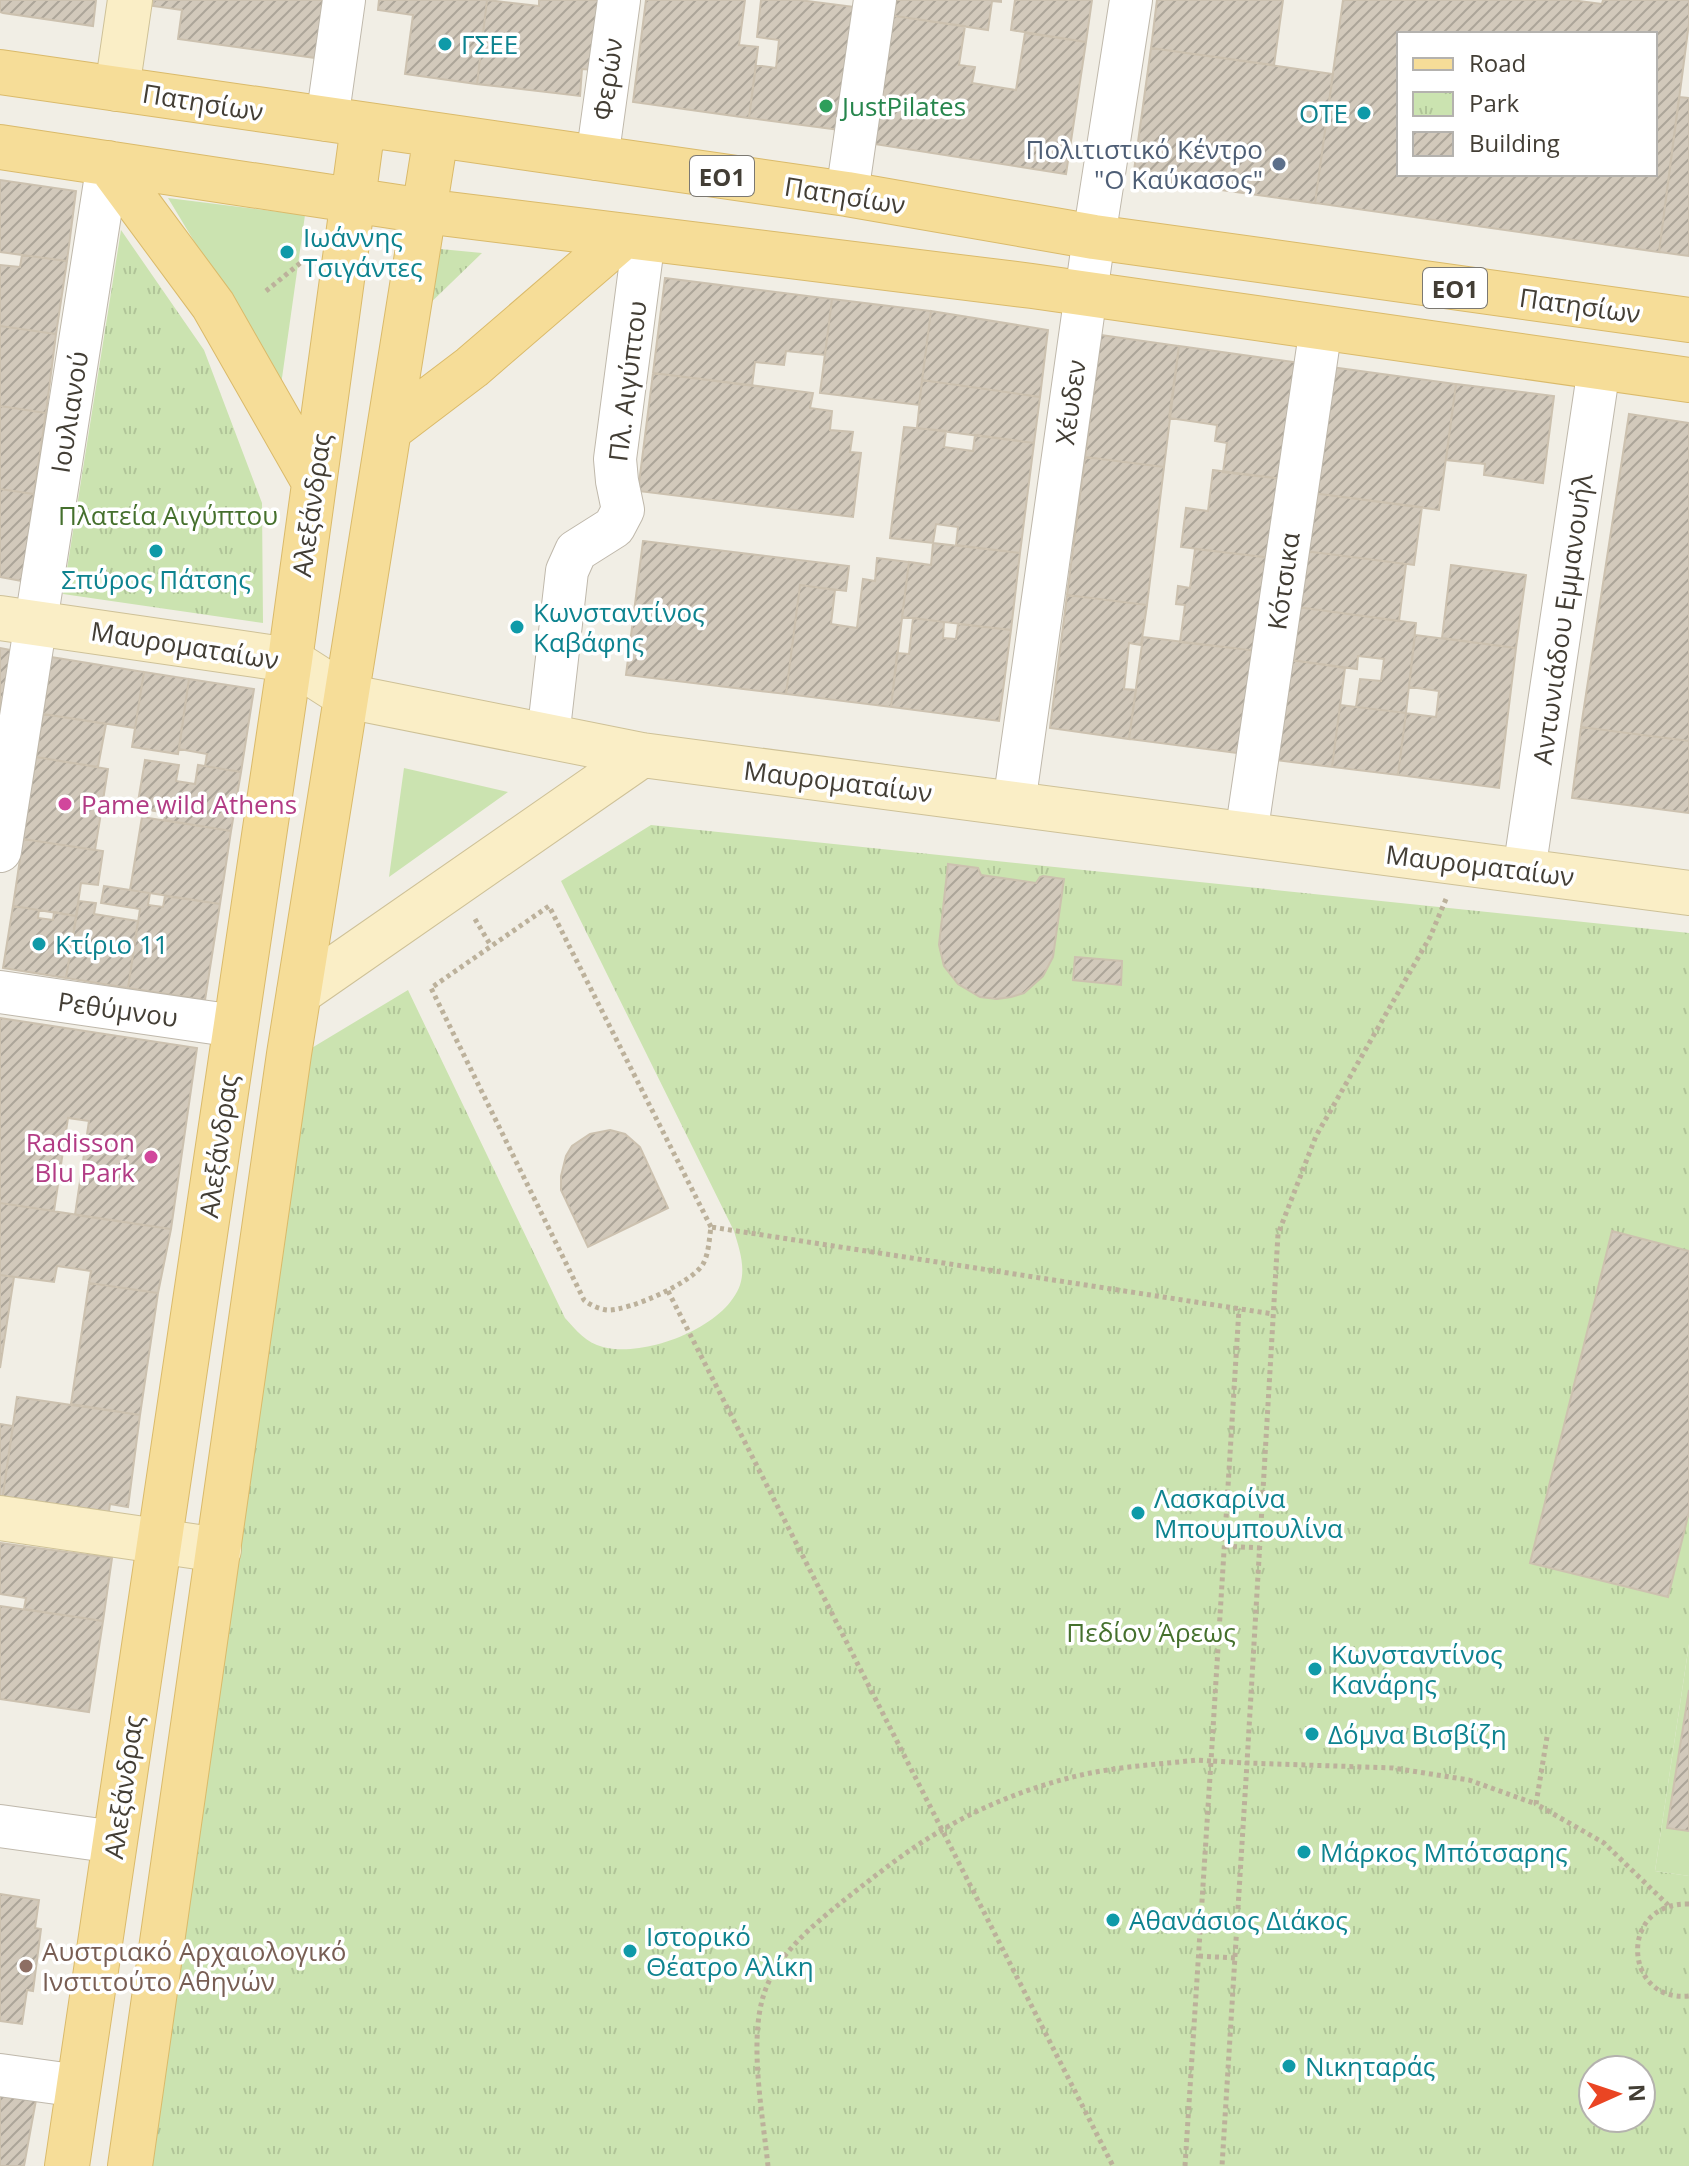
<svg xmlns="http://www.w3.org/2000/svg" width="1689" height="2166" viewBox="0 0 1689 2166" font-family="'Open Sans',sans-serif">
<defs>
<pattern id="park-tufts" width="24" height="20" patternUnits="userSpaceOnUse" patternTransform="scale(2)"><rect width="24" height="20" fill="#cbe3b0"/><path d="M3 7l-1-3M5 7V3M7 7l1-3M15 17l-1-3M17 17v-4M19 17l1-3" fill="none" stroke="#b0c498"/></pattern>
<pattern id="building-hatch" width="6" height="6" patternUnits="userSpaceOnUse" patternTransform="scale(2)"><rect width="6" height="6" fill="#d2c9bb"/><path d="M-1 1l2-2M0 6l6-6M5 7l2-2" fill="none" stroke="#aca599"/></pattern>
</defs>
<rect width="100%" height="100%" fill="#f1eee5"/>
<path fill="url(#park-tufts)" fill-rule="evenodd" d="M121,230L204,350L262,503L263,623L63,594Z
M430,248L482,253L420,313Z
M651,825L1689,933V1644L1655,1871L1689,1876V2166H143L310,1049L408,990L565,1318C576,1330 586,1343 603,1347C644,1358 725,1328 740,1285C746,1267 739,1248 734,1231L561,881ZM1593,2070H1641V2118H1593Z"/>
<path fill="#cbe3b0" d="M168,198L305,215L281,385Z
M404,768L508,792L389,877Z
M1689,1644V1876L1655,1871Z"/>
<path fill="url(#building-hatch)" stroke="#ccc1af" stroke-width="2" fill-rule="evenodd" d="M0,0H96L93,26L3,13L0,12Z
M154,0H332L323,59L178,39L182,10L153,6Z
M379,0H487L477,84L405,74L413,15L378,10Z
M487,0L539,6V0H601L593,70L582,69L580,96L477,84Z
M646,0H745L739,45L758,47L749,118L633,102Z
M761,0H799L855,7L839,130L749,118L756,65L776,68L779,40L757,37Z
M890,0H1001V2L992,1L988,30L888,15Z
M1015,0H1092L1086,42L1011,30Z
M1157,0H1283L1274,65L1151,48Z
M1343,0H1571L1602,4L1603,0H1689V23L1659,252L1315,203ZM1399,34H1655V174H1399Z
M888,15L965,26L959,65L975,67L972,83L1016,90L1025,33L1086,42L1066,174L868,143Z
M1151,48L1333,74L1315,203L1133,178Z
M1679,97L1689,98V256L1659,252Z
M0,180L76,191L67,261L0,252Z
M22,255L67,261L56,334L0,326V265L20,267Z
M665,278L832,299L825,355L786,351L784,365L755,362L752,386L653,373Z
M832,299L931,311L919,405L820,393Z
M931,311L1048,330L1040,397L922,380Z
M0,326L56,334L46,413L0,406Z
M1101,335L1179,346L1164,467L1085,457Z
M1179,346L1301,363L1284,479L1223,472L1227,443L1215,441L1217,425L1169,418Z
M1331,367L1456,384L1439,510L1312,493Z
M653,373L813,393L810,408L832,411L830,430L853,432L850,452L861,453L853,517L638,491Z
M922,380L1040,397L1034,443L917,428Z
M1456,384L1554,396L1543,483L1484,475L1485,464L1446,460Z
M0,406L46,413L34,494L0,489Z
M1629,414L1689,423V741L1581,727Z
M904,427L946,431L944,447L973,451L975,435L1034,443L1020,553L956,545L958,527L936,524L933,543L890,538Z
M1085,457L1164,467L1147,605L1067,595Z
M1213,470L1284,479L1272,558L1181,547L1186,508L1208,511Z
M0,489L34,494L22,581L0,577Z
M1312,493L1422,507L1414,565L1305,551Z
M643,541L849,566L846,591L800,585L786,694L626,675Z
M933,543L1020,553L1011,630L902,617L909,562L931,565Z
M1195,549L1272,558L1258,651L1180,642L1185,605L1176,604L1178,586L1190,588Z
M1305,551L1406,564L1399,621L1297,607Z
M877,558L909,562L891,707L786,694L800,585L835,590L831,624L857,628L863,579L875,581Z
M1451,565L1526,575L1516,648L1442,638Z
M1067,595L1147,605L1141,645L1129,643L1124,689L1136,690L1129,739L1050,728Z
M1297,607L1416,623L1406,713L1356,707L1360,679L1381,681L1384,659L1358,656L1357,669L1291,660Z
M913,618L944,622L943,638L956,639L958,624L1011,630L999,721L891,707L897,653L909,654Z
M1415,635L1516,648L1499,788L1398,775L1406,713L1436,717L1439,691L1409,687Z
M1143,637L1258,651L1244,754L1129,739Z
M0,648L21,652L0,764Z
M51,657L144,672L135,728L43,714Z
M1291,660L1345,668L1332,767L1275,760Z
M144,672L189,679L178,754L132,747Z
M189,679L254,689L241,772L205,766L207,754L179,749Z
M1340,705L1406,713L1398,775L1332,767Z
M43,714L106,724L98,767L36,757Z
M1581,727L1689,741V813L1572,798Z
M36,757L108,769L95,850L23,839Z
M145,760L179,765L176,781L195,784L198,765L241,772L231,831L164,820L166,813L137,808Z
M142,817L231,831L220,904L130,890Z
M23,839L103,851L98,885L81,883L76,916L13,906Z
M948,864L978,868L981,875L1036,883L1040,877L1043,876L1064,879L1053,957L1043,976L1024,993L1011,997L997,999L980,997L958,984L944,966L939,945Z
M104,886L150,893L148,905L163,907L165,896L220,904L205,1000L128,988L140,909L101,903Z
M79,901L96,903L94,914L138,921L128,988L66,978Z
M13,906L39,910L38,918L53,920L54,912L76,916L66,978L3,968Z
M1075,957L1122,961L1121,985L1073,980Z
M0,1018L197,1048L171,1229L75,1215L89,1121L68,1118L54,1211L0,1203Z
M610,1130L625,1134L640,1147L668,1208L588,1247L561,1190V1176L566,1156L572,1146L590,1134Z
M0,1203L171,1229L158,1293L89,1283L91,1271L57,1266L54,1282L0,1275Z
M1612,1231L1689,1251V1512L1668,1597L1530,1563Z
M0,1275L14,1277L0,1368Z
M89,1283L158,1293L140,1415L71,1404Z
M17,1397L140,1415L128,1507L110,1504L108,1518L2,1501Z
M0,1424L13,1426L2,1501H0Z
M0,1543L112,1558L103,1621L24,1609L26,1598L0,1594Z
M0,1606L103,1621L89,1712L0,1699Z
M1689,1690V1831L1667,1828Z
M0,1894L39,1900L35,1928L41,1929L33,1991L27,1990L22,2024L0,2021Z
M0,2093L36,2100L24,2166H0Z"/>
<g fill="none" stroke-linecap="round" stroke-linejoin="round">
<defs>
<path id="street" d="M327,120L344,0
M597,159L619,0
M847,194L875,0
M548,737L567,571L576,551L614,527L623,510L617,481L615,459L644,238
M1014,804L1094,237L1131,0
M1246,835L1321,327
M0,851L108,163
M1524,871L1599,368
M0,992L235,1026
M0,1826L115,1842
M0,2075L79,2086"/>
<path id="secondary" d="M117,89L130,0
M0,618L290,660L346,696L642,755L1689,893
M299,993L642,755
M0,1518L219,1550"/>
<path id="primary" d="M0,72L847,194L1094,237L1689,320
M0,147L424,211L1032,286L1689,380
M108,163L213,305L314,482
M389,430L472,367L624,236
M67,2166L290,660L363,126
M130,2166L289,1054L436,136"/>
</defs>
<use href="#street" stroke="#bfb8ab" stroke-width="44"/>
<use href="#secondary" stroke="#cec197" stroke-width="46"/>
<use href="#primary" stroke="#daba6a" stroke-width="46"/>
<path stroke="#bcb19b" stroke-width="5" stroke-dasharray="4 4" stroke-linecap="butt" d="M266,291L304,260
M1446,899L1430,937L1316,1136L1278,1234L1247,1763L1393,1768L1469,1780L1536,1804
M475,919L491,946
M711,1227L549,906L431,988L584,1300C590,1305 599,1309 607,1310C629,1311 692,1283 703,1264C709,1253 709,1240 711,1227L1273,1314
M668,1291L1113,2166
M1225,1546L1260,1548
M1547,1737L1536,1804L1604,1843L1668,1905
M1689,1904C1617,1902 1624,2003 1689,1996
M1199,1956L1235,1958
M768,2166C763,2117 749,2044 763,1997C775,1956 811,1927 843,1901C875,1876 907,1850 942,1830C979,1808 1023,1790 1065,1779C1108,1767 1153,1765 1197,1760L1211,1761L1239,1309
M1185,2166L1211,1761L1247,1763L1222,2166"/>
<use href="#street" stroke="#fff" stroke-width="42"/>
<use href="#secondary" stroke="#faeec6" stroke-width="44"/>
<use href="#primary" stroke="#f6dd98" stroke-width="44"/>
</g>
<g fill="#0f9aa8" stroke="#fff" stroke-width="3">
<circle cx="445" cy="44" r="8"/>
<circle cx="1364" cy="113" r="8"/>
<circle cx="287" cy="252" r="8"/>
<circle cx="156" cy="551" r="8"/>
<circle cx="517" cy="627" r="8"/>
<circle cx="39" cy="944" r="8"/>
<circle cx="1138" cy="1513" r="8"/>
<circle cx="1315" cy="1669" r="8"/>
<circle cx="1312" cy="1734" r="8"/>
<circle cx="1304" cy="1852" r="8"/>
<circle cx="1113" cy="1920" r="8"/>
<circle cx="630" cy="1951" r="8"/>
<circle cx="1289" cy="2066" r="8"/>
</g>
<circle fill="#2e9e5b" stroke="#fff" stroke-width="3" cx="826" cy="106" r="8"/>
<circle fill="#5c6f8a" stroke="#fff" stroke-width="3" cx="1279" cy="164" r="8"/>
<g fill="#d1479c" stroke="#fff" stroke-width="3">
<circle cx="65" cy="804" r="8"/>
<circle cx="151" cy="1157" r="8"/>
</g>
<circle fill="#8d6e63" stroke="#fff" stroke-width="3" cx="26" cy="1966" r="8"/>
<g text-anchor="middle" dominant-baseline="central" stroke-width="7" stroke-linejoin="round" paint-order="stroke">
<g fill="#fff" stroke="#7b7872" stroke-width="2">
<rect x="690" y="156" width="64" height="40" rx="6"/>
<rect x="1423" y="268" width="64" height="40" rx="6"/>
</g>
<g font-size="24" font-weight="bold" fill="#433e35">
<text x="722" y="176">ΕΟ1</text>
<text x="1455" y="288">ΕΟ1</text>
</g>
<g font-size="26" fill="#0d838f" stroke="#fff" text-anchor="start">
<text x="461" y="44">ΓΣΕΕ</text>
<text x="1348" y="113" text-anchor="end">ΟΤΕ</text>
<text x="303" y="237">Ιωάννης<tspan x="303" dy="30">Τσιγάντες</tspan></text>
<text x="156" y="579" text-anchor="middle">Σπύρος Πάτσης</text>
<text x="533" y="612">Κωνσταντίνος<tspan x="533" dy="30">Καβάφης</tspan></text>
<text x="55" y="944">Κτίριο 11</text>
<text x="1154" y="1498">Λασκαρίνα<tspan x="1154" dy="30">Μπουμπουλίνα</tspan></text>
<text x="1331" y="1654">Κωνσταντίνος<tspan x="1331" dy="30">Κανάρης</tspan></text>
<text x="1328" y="1734">Δόμνα Βισβίζη</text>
<text x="1320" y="1852">Μάρκος Μπότσαρης</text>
<text x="1129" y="1920">Αθανάσιος Διάκος</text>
<text x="646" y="1936">Ιστορικό<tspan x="646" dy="30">Θέατρο Αλίκη</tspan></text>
<text x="1305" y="2066">Νικηταράς</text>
</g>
<g font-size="26" fill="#433e35" stroke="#fff">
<text transform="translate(607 79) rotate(-82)">Φερών</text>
<text transform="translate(203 102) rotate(9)">Πατησίων</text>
<text transform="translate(845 195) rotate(9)">Πατησίων</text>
<text transform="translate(1580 305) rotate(8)">Πατησίων</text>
<text transform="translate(627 381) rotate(-83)">Πλ. Αιγύπτου</text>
<text transform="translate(1070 402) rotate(-82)">Χέυδεν</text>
<text transform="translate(69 412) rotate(-81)">Ιουλιανού</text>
<text transform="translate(311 505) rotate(-82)">Αλεξάνδρας</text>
<text transform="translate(1283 581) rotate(-82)">Κότσικα</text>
<text transform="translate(1562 619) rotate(-82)">Αντωνιάδου Εμμανουήλ</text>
<text transform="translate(185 645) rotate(9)">Μαυροματαίων</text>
<text transform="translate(838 781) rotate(7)">Μαυροματαίων</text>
<text transform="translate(1480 865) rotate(7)">Μαυροματαίων</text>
<text transform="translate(118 1009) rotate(8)">Ρεθύμνου</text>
<text transform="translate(218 1146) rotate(-82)">Αλεξάνδρας</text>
<text transform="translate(123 1787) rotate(-82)">Αλεξάνδρας</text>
</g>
<g font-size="26" fill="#27864d" stroke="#fff" text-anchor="start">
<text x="842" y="106">JustPilates</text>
</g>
<g font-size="26" fill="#4e5e75" stroke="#fff" text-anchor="end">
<text x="1263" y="149">Πολιτιστικό Κέντρο<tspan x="1263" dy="30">"Ο Καύκασος"</tspan></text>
</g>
<g font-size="26" fill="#45702d" stroke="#fff">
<text x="168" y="515">Πλατεία Αιγύπτου</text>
<text x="1151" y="1632">Πεδίον Άρεως</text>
</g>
<g font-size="26" fill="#b23c85" stroke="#fff" text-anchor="start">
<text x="81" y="804">Pame wild Athens</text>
<text x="135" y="1142" text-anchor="end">Radisson<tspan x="135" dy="30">Blu Park</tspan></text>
</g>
<g font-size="26" fill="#785e54" stroke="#fff" text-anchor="start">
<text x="42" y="1951">Αυστριακό Αρχαιολογικό<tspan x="42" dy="30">Ινστιτούτο Αθηνών</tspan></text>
</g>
</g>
<rect x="1397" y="32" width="260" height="144" fill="#ffffff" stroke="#b4b2ae" stroke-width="2"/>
<rect x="1413" y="58" width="40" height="12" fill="#f6dd98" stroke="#b4b2ae" stroke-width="2"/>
<text x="1469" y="72" font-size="24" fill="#433e35">Road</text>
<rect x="1413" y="92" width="40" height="24" fill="url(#park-tufts)" stroke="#b4b2ae" stroke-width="2"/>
<text x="1469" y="112" font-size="24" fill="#433e35">Park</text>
<rect x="1413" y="132" width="40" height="24" fill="url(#building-hatch)" stroke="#b4b2ae" stroke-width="2"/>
<text x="1469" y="152" font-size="24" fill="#433e35">Building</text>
<g transform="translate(1617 2094) rotate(87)"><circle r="38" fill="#ffffff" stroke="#b4b2ae" stroke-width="2"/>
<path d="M0-6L14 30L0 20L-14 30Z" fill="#ea4523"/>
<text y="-12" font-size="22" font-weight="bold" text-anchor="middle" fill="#433e35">N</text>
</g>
</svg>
